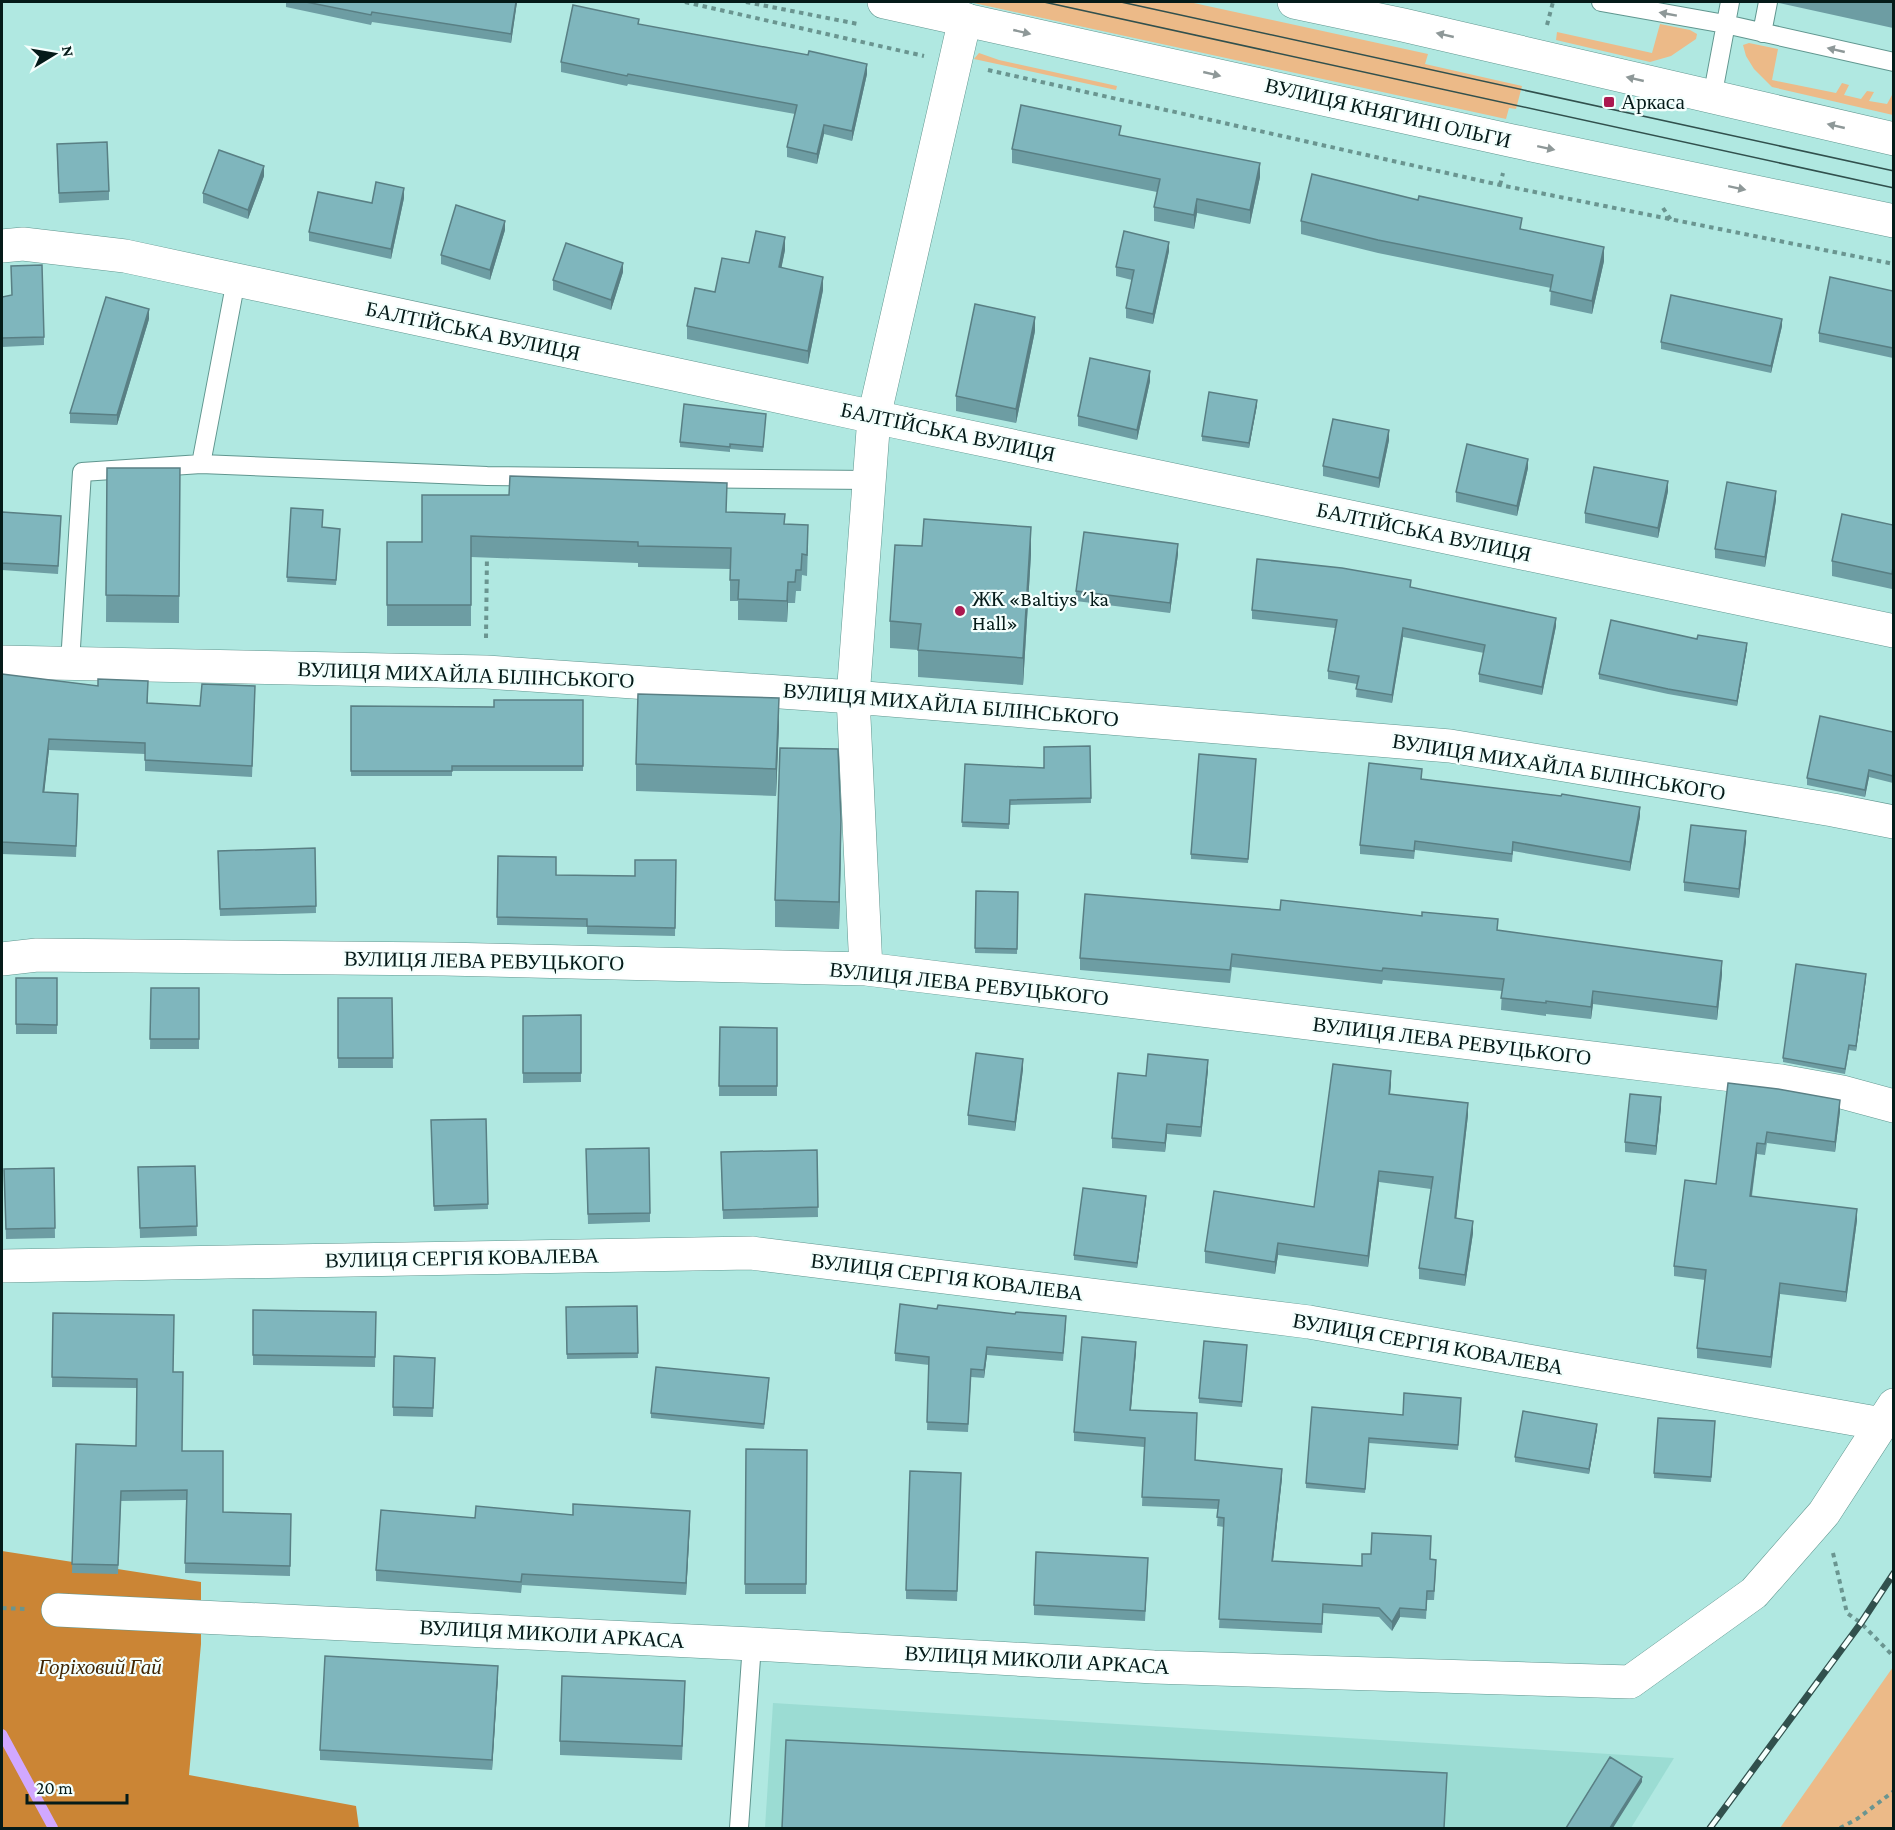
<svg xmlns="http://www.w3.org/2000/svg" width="1895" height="1830" viewBox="0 0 1895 1830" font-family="'Crimson Pro',serif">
<rect width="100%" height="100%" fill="#b0e8e1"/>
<path fill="#9bdcd3" d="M773,1703L1674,1758L1631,1828H765Z"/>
<path fill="#ecba88" d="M969,2H1189L1428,54L1425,64L1522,86L1516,109L1509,108L1506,119Z
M1660,24L1690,30L1697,34L1696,39L1671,56L1650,62L1556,40L1557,32L1652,53Z
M1749,43L1778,49L1772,80L1836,93L1842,83L1849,85L1844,95L1861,99L1867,91L1874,92L1869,101L1887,104L1892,95L1893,96V115L1772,87L1754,69L1746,56L1743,45Z
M979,53L999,60L1117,86L1116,90L974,59Z
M1893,1667V1828H1780Z"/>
<path fill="#cb8535" d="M2,1551L201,1582V1644L189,1775L356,1806L359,1828H2Z"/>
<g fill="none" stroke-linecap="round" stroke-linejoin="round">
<path stroke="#d1a8ff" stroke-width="10" d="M2,1734L53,1828"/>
<defs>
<path id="service" d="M1601,2L1725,24L1894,62
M1762,33L1768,2
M1712,98L1730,2
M236,280L201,464L487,476L869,480
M70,663L82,472L201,464
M739,1828L752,1644"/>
<path id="minor" d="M2,246L23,244L125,256L874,417L1894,631
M2,662L486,672L853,697L1450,746L1833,810L1894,822
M2,959L37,955L444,959L866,969L1781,1081L1842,1092L1894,1106
M866,969L853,697L874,417L965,19
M2,1266L751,1253L1309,1322L1882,1424
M58,1610L752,1644L1154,1667L1630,1682L1754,1593L1824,1513L1894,1405"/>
<path id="secondary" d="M884,2L1513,141L1894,221
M1294,2L1403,25L1894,139"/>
</defs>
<use href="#service" stroke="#60968f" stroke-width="20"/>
<use href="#minor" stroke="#60968f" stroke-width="34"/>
<use href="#secondary" stroke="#60968f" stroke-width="34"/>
<path stroke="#6a9590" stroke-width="4" stroke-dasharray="4.5 4.5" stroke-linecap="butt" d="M685,2L924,56
M746,2L858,24
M1547,25L1553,2
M988,70L1500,185L1894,264
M1500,185L1503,173
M1663,208L1671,220
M486,638L487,553
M1833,1553L1847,1613L1861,1623L1894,1657
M2,1608L25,1609
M1840,1828L1857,1819L1894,1791"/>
<use href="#service" stroke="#fff" stroke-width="18"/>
<use href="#minor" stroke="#fff" stroke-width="33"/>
<use href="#secondary" stroke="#fff" stroke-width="33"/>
<path stroke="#31504d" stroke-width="1.5" d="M1044,2L1894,188
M1121,2L1894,171"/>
<defs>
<path id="rail" d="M1710,1828L1861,1623L1894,1573"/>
</defs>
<use href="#rail" stroke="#31504d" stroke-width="7"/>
<use href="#rail" stroke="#f4fffd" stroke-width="4.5" stroke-dasharray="14" stroke-linecap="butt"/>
</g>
<path fill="#6d9da3" d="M286,2H517L511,43L372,22L371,25L286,7Z
M1779,2H1893V28L1779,3Z
M639,24L867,74L852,141L824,134L817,164L787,157V147L795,114L628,84L627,86L561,72V62Z
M1121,135L1260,177L1250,224L1197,213L1194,229L1154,221V207L1157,192L1012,163V149Z
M57,154L109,191V200L59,203Z
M264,176L248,219L203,203V193Z
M404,198L391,259L309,241V232L372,203Z
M1418,200L1522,229L1604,261L1592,314L1550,305L1551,288L1378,253L1301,234V221Z
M505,230L490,280L441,264V255Z
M785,250L781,268L823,290L808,364L687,339V326L715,292L749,263Z
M1169,251L1153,324L1126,318V308L1132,280L1116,276V267Z
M623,272L611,310L553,290V280Z
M1893,291V358L1819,342V333Z
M2,297L44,337V345L2,347Z
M149,319L117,425L70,423V413Z
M1782,326L1771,373L1661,349V342Z
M1035,331L1016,423L956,411V396Z
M1150,381L1137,440L1078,426V416Z
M1257,405L1249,448L1202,441V436Z
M766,414L763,452L730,449V452L680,447V442Z
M1389,440L1379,488L1323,476V466Z
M107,468H180L179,623L106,622Z
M1528,468L1517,516L1456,502V492Z
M1668,491L1658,538L1585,523V513Z
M422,495L727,512L785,524L808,546L807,576L802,575L801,591H796L795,603H788L787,622L738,620V601H730V569L638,567V563L471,557V626H387V542H422Z
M1776,500L1765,567L1715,558V549Z
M291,508L322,527L340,529L336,585L287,582Z
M2,512L61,523L58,574L2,570Z
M1893,525L1892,589L1832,576V561Z
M1031,554L1023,685L918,677V650L890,648V621Z
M1178,554L1170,613L1076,601V591Z
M1411,587L1556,626L1542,695L1479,682V674L1484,653L1403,637L1392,703L1356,697L1357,684L1328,679V671L1335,628L1252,619V610Z
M1697,639L1747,648L1737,706L1668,694L1599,679V674Z
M2,674L148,692V704L200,706L255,698L252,777L145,771V754L49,750L44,792L78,805L76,857L2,854Z
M583,700V771H452V776H351V706L494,707Z
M779,725L776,796L636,791V764Z
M1893,732V783L1869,777L1865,797L1807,785V778Z
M1090,746L1091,803L1010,805L1009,829L962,827L965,764L1044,768Z
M1256,759L1248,863L1191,859V854Z
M1422,779L1640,816L1630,871L1513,851L1512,862L1415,850L1414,859L1360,854V845Z
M1746,841L1739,898L1684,891V882Z
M841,847L839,929L775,927V900Z
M315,848L316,913L220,916L218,851Z
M498,856L556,875L635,876L676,860L675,936L587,934V927L497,925Z
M976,891L1018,892L1017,954L975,953Z
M1498,931L1722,974L1717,1020L1593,1004L1591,1019L1546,1014V1016L1501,1010L1502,991L1383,980L1382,984L1232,967L1230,983L1080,970V958Z
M16,978H57V1034H16Z
M1866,979L1856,1051L1849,1050L1845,1074L1783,1062V1058Z
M151,988H199V1049H150Z
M338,998H392L393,1068H338Z
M581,1015V1082L523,1083V1016Z
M720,1027L777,1028V1096H719Z
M1023,1069L1015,1131L968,1125V1115Z
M1208,1070L1201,1137L1167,1134L1165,1152L1112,1148V1138L1146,1076Z
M1391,1083L1390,1094L1468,1115L1456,1218L1473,1233L1465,1286L1419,1279V1268L1431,1189L1379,1182L1368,1267L1278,1255L1275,1274L1205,1263V1251L1314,1207Z
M1728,1083L1840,1111L1835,1152L1767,1143L1765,1155L1757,1154L1752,1196L1857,1220L1846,1302L1780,1294L1771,1368L1697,1358V1348L1705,1280L1674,1276V1266L1716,1184Z
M1661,1107L1656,1155L1625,1152V1142Z
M486,1119L488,1209L434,1211L431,1120Z
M586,1149L650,1213V1222L588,1224Z
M817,1150L818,1217L723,1219L721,1152Z
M195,1166L197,1236L140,1238L138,1167Z
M54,1168L55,1238L6,1239L4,1169Z
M1146,1201L1137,1268L1074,1260V1255Z
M637,1306L638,1358L567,1359L566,1307Z
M937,1309L1066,1324L1063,1361L987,1355L984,1378L971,1377L968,1432L927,1430L929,1365L895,1361V1353Z
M253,1310L376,1312L375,1367L253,1365Z
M53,1313L173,1372L182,1451L223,1512L291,1514L290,1576L185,1573L186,1500L121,1501L118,1574L72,1573L76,1444L136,1446L137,1388L52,1387Z
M1247,1345L1242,1407L1199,1403V1398Z
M1136,1351L1131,1410L1195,1460L1282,1478L1273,1561L1362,1566L1431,1559L1436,1569L1434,1600H1427L1426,1619L1400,1617L1392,1631L1379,1617L1323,1613L1322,1633L1219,1628L1224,1527L1217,1526L1218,1509L1142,1506L1144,1447L1074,1441V1432Z
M435,1358L433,1417L393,1416V1407Z
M769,1382L764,1429L651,1418V1413Z
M1461,1403L1458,1450L1369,1443L1365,1493L1306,1488V1483L1403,1415Z
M1715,1426L1711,1482L1654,1478V1473Z
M1597,1429L1589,1474L1515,1462V1457Z
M746,1449L807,1450L806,1594H745Z
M961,1473L957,1601L906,1599V1590Z
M573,1515L690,1522L686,1595L522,1585L521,1593L376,1581V1570L475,1518Z
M1148,1568L1145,1621L1034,1615V1605Z
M498,1676L492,1770L320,1760V1750Z
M685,1695L682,1760L560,1755V1741Z"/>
<path fill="#597f84" d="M516,2H517L511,43V34Z
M867,64V74L852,141V131Z
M824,125V134L817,164V154Z
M1260,163V177L1250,224V210Z
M264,166V176L248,219V210Z
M404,188V198L391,259V249Z
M1197,199V213L1194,229V215Z
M505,221V230L490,280V270Z
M785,237V250L779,280V267Z
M1169,242V251L1153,324V314Z
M1604,247V261L1592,314V301Z
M623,263V272L611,310V300Z
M823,277V290L808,364V351Z
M149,309V319L117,425V415Z
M1035,317V331L1016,423V409Z
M1782,319V326L1771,373V366Z
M1150,371V381L1137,440V430Z
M1257,400V405L1249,448V443Z
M1389,430V440L1379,488V478Z
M1528,459V468L1517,516V506Z
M1668,481V491L1658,538V528Z
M1776,491V500L1765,567V557Z
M1031,527V554L1023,685V658Z
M1178,544V554L1170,613V603Z
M1893,567V582L1892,589V574Z
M788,582V603L787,622V601Z
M1556,618V626L1542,695V687Z
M1403,628V637L1392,703V695Z
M1747,643V648L1737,706V701Z
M779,698V725L776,796V769Z
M49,739V750L43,804V792Z
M1869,770V777L1865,797V790Z
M1640,807V816L1630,871V862Z
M841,820V847L839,929V902Z
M1746,831V841L1739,898V889Z
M1722,961V974L1717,1020V1007Z
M1866,974V979L1856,1051V1046Z
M1593,991V1004L1591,1019V1007Z
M1023,1059V1069L1015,1131V1122Z
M1208,1060V1070L1201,1137V1127Z
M1391,1071V1083L1389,1105V1094Z
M1661,1097V1107L1656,1155V1146Z
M1840,1100V1111L1835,1152V1142Z
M1468,1103V1115L1455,1230V1218Z
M1167,1124V1134L1165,1152V1143Z
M1757,1143V1154L1750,1206V1196Z
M1379,1171V1182L1368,1267V1256Z
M1146,1196V1201L1137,1268V1263Z
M1857,1209V1220L1846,1302V1292Z
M1473,1221V1233L1465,1286V1275Z
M1278,1243V1255L1275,1274V1262Z
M1780,1283V1294L1771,1368V1357Z
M1136,1342V1351L1130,1419V1410Z
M987,1347V1355L984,1378V1370Z
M1597,1424V1429L1589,1474V1469Z
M1282,1469V1478L1272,1570V1561Z
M690,1511V1522L686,1595V1583Z
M1400,1608V1617L1392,1631V1622Z
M498,1666V1676L492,1770V1760Z
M1642,1777V1782L1613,1828H1610Z"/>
<path fill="#7fb6bd" stroke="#597f84" stroke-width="1.5" d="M306,2H516L511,34L372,12L371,15Z
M573,5L639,19L638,24L808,55L809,51L867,64L852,131L824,125L817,154L787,147L797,105L628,74L627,76L561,62Z
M1021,105L1121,126L1119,135L1260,163L1250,210L1197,199L1194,215L1154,207L1160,179L1012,149Z
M107,142L109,191L59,193L57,144Z
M219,150L264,166L248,210L203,193Z
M1312,174L1418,200L1419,196L1522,218L1520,229L1604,247L1592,301L1550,291L1553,275L1378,240L1301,221Z
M376,182L404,188L391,249L309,232L318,192L372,203Z
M456,205L505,221L490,270L441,255Z
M756,231L785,237L779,267L823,277L808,351L687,326L695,288L715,292L722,258L749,263Z
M1124,231L1169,242L1153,314L1126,308L1134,270L1116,267Z
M566,243L623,263L611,300L553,280Z
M42,265L44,337L2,338V297L12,295L11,266Z
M1830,277L1893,291V348L1819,333Z
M1671,295L1782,319L1771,366L1661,342Z
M106,297L149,309L117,415L70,413Z
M975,304L1035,317L1016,409L956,396Z
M1090,358L1150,371L1137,430L1078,416Z
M1209,392L1257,400L1249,443L1202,436Z
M684,404L766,414L763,447L730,444V447L680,442Z
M1333,419L1389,430L1379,478L1323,466Z
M1467,444L1528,459L1517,506L1456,492Z
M1594,467L1668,481L1658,528L1585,513Z
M107,468H180L179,596L106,595Z
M510,476L727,483L726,512L785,514L784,524L808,525L807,555L802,554L801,570H796L795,582H788L787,601L738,599L739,580H730L731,548L638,546V542L471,536V605H387V542H422V495H509Z
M1727,482L1776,491L1765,557L1715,549Z
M291,508L323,510L322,527L340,529L336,580L287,577Z
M2,512L61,516L58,566L2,563Z
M1842,514L1893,525V567L1892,574L1832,561Z
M924,519L1031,527L1023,658L918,650L921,624L890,621L895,545L922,546Z
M1084,532L1178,544L1170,603L1076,591Z
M1257,559L1342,568L1411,580L1410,587L1556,618L1542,687L1479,674L1485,645L1403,628L1392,695L1356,689L1359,676L1328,671L1337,620L1252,610Z
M1611,620L1697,639L1698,635L1747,643L1737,701L1668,689L1599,674Z
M2,674L98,686V679L148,681L147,703L200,706L202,684L255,686L252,766L145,760V743L49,739L43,792L78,794L76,846L2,842Z
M638,694L779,698L776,769L636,764Z
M494,700H583V766H452V771H351V706L494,707Z
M1820,716L1893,732V776L1869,770L1865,790L1807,778Z
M1090,746L1091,798L1010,800L1009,824L962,822L965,764L1044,768V747Z
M780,748L838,749L841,820L839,902L775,900Z
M1199,754L1256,759L1248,859L1191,854Z
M1369,763L1422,769L1421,779L1561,796L1562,794L1640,807L1630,862L1513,842L1512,854L1415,841L1414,851L1360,845Z
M1691,825L1746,831L1739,889L1684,882Z
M315,848L316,906L220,909L218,851Z
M498,856L556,857V875L635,876V860H676L675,928L587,926V919L497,917Z
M976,891L1018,892L1017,949L975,948Z
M1085,894L1280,910L1281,900L1422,916V912L1498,919L1497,930L1722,961L1717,1007L1593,991L1591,1007L1546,1001V1003L1501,998L1504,979L1383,968L1382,971L1232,954L1230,970L1080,958Z
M1796,964L1866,974L1856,1046L1849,1045L1845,1069L1783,1058Z
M16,978H57V1025L16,1024Z
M151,988H199V1039H150Z
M338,998H392L393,1058H338Z
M581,1015V1073H523V1016Z
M720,1027L777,1028V1086H719Z
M976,1053L1023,1059L1015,1122L968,1115Z
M1148,1054L1208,1060L1201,1127L1167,1124L1165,1143L1112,1138L1118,1073L1146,1076Z
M1333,1064L1391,1071L1389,1094L1468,1103L1455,1218L1473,1221L1465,1275L1419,1268L1433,1177L1379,1171L1368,1256L1278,1243L1275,1262L1205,1251L1214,1191L1314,1207Z
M1728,1083L1778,1089L1840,1100L1835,1142L1767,1132L1765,1144L1757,1143L1750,1196L1857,1209L1846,1292L1780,1283L1771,1357L1697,1348L1706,1270L1674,1266L1685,1180L1716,1184Z
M1630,1094L1661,1097L1656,1146L1625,1142Z
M486,1119L488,1204L434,1206L431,1120Z
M649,1148L650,1213L588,1214L586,1149Z
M817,1150L818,1207L723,1210L721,1152Z
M195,1166L197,1226L140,1228L138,1167Z
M54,1168L55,1228L6,1229L4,1169Z
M1083,1188L1146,1196L1137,1263L1074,1255Z
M900,1304L937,1309L938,1305L1015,1314L1016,1312L1066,1316L1063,1353L987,1347L984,1370L971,1369L968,1424L927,1422L929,1357L895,1353Z
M637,1306L638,1353L567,1354L566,1307Z
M253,1310L376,1312L375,1357L253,1355Z
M53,1313L174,1315L173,1372H183L182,1451H223V1512L291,1514L290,1566L185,1563L187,1490L121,1491L118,1565L72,1564L76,1444L136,1446L137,1379L52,1377Z
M1082,1337L1136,1342L1130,1410L1197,1413L1195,1460L1282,1469L1272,1561L1362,1566V1554H1371L1372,1533L1431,1536L1430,1559L1436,1560L1434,1591H1427L1426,1610L1400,1608L1392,1622L1379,1608L1323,1604L1322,1624L1219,1619L1224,1518L1217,1517L1219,1500L1142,1497L1145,1438L1074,1432Z
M1204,1341L1247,1345L1242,1402L1199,1398Z
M394,1356L435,1358L433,1408L393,1407Z
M656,1367L769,1378L764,1424L651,1413Z
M1404,1393L1461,1398L1458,1445L1369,1438L1365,1489L1306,1483L1312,1407L1403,1415Z
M1523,1411L1597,1424L1589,1469L1515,1457Z
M1658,1418L1715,1421L1711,1477L1654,1473Z
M746,1449L807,1450L806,1584H745Z
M910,1471L961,1473L957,1591L906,1590Z
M573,1504L690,1511L686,1583L522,1574L521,1582L376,1570L381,1510L475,1518L476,1506L573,1515Z
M1036,1552L1148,1558L1145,1611L1034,1605Z
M325,1656L498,1666L492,1760L320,1750Z
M562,1676L685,1681L682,1746L560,1741Z
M786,1740L1447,1773L1444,1828H782Z
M1610,1757L1642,1777L1610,1828H1566Z"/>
<defs><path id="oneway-solid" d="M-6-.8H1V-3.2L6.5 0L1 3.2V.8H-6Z" transform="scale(1.5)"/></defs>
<g fill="#8e9898">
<use href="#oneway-solid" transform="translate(1668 14) rotate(-170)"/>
<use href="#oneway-solid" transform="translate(1022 32) rotate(13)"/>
<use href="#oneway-solid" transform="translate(1445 35) rotate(-167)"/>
<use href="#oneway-solid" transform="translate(1836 50) rotate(-167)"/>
<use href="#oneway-solid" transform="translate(1212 74) rotate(13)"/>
<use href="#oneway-solid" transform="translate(1635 79) rotate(-167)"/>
<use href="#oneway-solid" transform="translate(1836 126) rotate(-167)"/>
<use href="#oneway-solid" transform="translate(1546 148) rotate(12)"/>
<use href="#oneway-solid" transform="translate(1737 188) rotate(12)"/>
</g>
<g fill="#ab1950" stroke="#f4fffd" stroke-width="2">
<rect x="1603" y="96" width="12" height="12" rx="3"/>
<circle cx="960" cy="611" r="6"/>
</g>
<g text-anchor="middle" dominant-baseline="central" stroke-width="4.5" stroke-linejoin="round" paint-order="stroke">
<g font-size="21" fill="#051b19" stroke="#f4fffd" text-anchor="start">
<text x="1621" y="102">Аркаса</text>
<text x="972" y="599">ЖК «Baltiysʹka<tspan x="972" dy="24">Hall»</tspan></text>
</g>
<g font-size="21" fill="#051b19" stroke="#f4fffd">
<text transform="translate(1388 113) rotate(13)">ВУЛИЦЯ КНЯГИНІ ОЛЬГИ</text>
<text transform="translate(473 331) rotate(12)">БАЛТІЙСЬКА ВУЛИЦЯ</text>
<text transform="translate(948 432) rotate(12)">БАЛТІЙСЬКА ВУЛИЦЯ</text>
<text transform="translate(1424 532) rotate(12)">БАЛТІЙСЬКА ВУЛИЦЯ</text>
<text transform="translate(466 675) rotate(2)">ВУЛИЦЯ МИХАЙЛА БІЛІНСЬКОГО</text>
<text transform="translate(951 705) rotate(5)">ВУЛИЦЯ МИХАЙЛА БІЛІНСЬКОГО</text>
<text transform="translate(1559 767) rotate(9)">ВУЛИЦЯ МИХАЙЛА БІЛІНСЬКОГО</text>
<text transform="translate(484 961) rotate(1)">ВУЛИЦЯ ЛЕВА РЕВУЦЬКОГО</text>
<text transform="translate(969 984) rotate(6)">ВУЛИЦЯ ЛЕВА РЕВУЦЬКОГО</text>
<text transform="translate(1452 1041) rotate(7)">ВУЛИЦЯ ЛЕВА РЕВУЦЬКОГО</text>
<text transform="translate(462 1258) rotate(-1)">ВУЛИЦЯ СЕРГІЯ КОВАЛЕВА</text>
<text transform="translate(947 1277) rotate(7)">ВУЛИЦЯ СЕРГІЯ КОВАЛЕВА</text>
<text transform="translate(1428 1344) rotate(10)">ВУЛИЦЯ СЕРГІЯ КОВАЛЕВА</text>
<text transform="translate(552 1634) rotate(3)">ВУЛИЦЯ МИКОЛИ АРКАСА</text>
<text transform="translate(1037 1660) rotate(3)">ВУЛИЦЯ МИКОЛИ АРКАСА</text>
</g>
<g font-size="21" font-style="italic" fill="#402402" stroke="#f4fffd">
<text x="100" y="1667">Горіховий Гай</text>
</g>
</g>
<rect width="1895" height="1830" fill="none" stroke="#051b19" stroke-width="6"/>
<g transform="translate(54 54) rotate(79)" stroke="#f4fffd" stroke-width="4.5" paint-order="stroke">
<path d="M0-4.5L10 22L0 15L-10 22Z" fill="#051b19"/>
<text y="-9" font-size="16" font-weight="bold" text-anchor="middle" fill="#051b19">N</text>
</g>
<path d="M27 1794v9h100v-9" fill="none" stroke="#051b19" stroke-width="3"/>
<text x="36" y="1794" font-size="18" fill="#051b19" stroke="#f4fffd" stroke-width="4.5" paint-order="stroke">20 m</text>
</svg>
